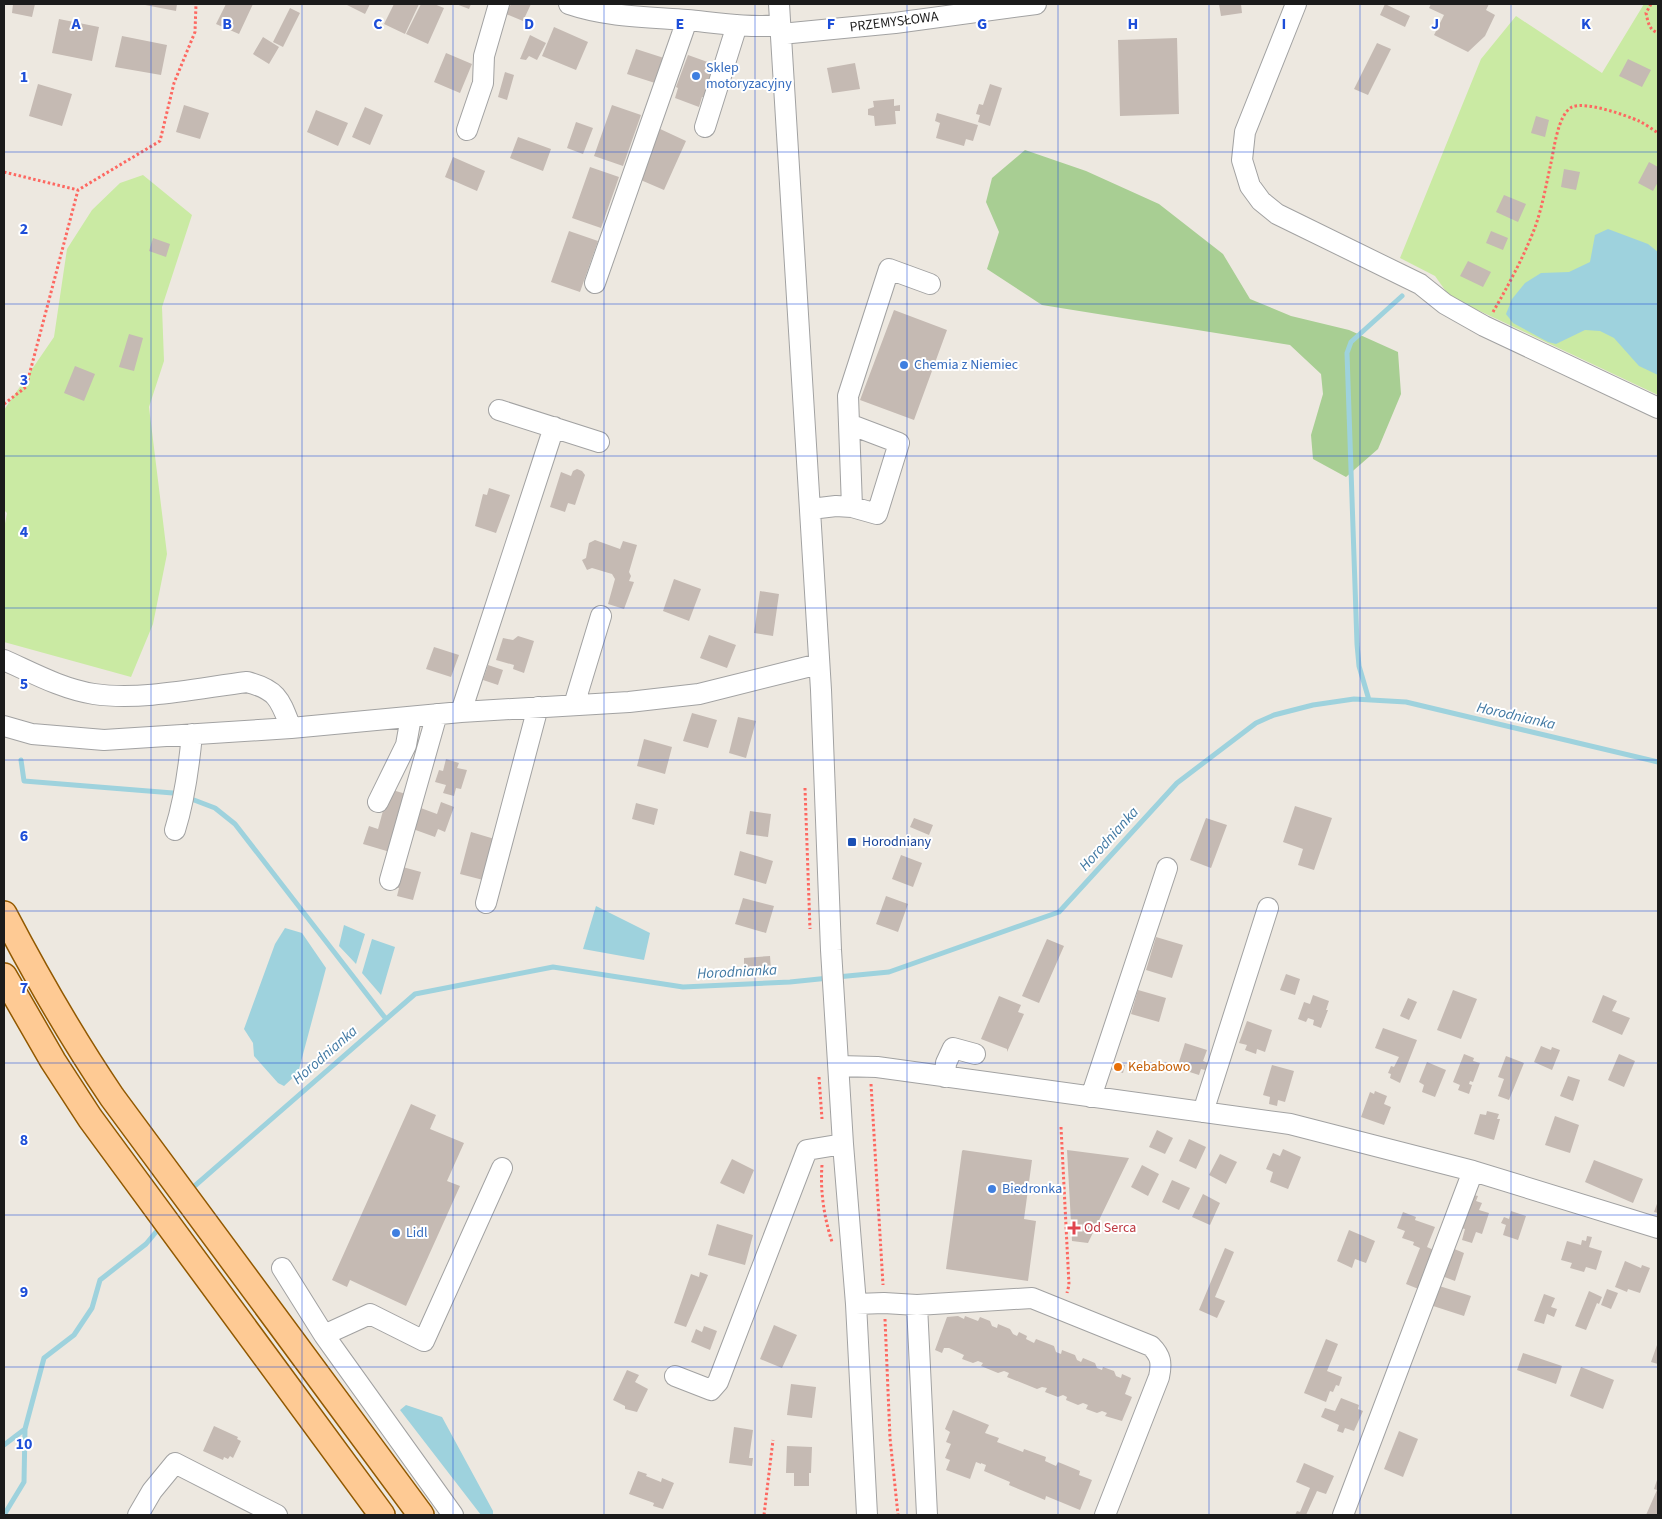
<svg xmlns="http://www.w3.org/2000/svg" width="1662" height="1519" viewBox="0 0 1662 1519" font-family="'Source Sans 3',sans-serif">
<rect width="100%" height="100%" fill="#ede8e0"/>
<path fill="#caeaa3" d="M1644,4H1658V395L1450,297L1435,276L1400,258L1481,59L1516,16L1602,73Z
M143,175L192,215L162,307L164,361L149,407L167,554L153,624L131,677L4,642V529L7,513L4,510V410L54,337L67,249L92,210L120,183Z"/>
<path fill="#a8ce93" d="M1025,150L1086,171L1159,204L1223,254L1250,299L1291,316L1349,330L1398,352L1401,394L1378,449L1346,477L1313,459L1311,435L1323,394L1321,374L1290,345L1042,305L987,269L999,232L986,202L992,178Z"/>
<path fill="#9ed2dd" d="M1608,229L1648,244L1658,252V375L1639,366L1614,338L1600,331L1585,330L1556,344L1548,342L1513,323L1506,314L1512,299L1525,283L1541,273L1569,272L1590,262L1595,235Z
M596,906L650,933L644,960L583,949Z
M344,925L365,934L356,964L339,946Z
M285,928L302,933L326,968L298,1073L284,1086L278,1083L254,1056L253,1043L244,1029L275,944Z
M372,939L395,947L381,995L362,973Z
M406,1405L442,1417L493,1511V1515H481L400,1410Z"/>
<g fill="none" stroke-linecap="round" stroke-linejoin="round">
<path stroke="#9ed2dd" stroke-width="5" d="M1369,700L1359,666L1357,644L1347,353L1351,342L1402,296
M21,760L24,781L173,793
M194,800L215,808L235,824L386,1019
M837,977L889,972L1059,912L1177,783L1256,723L1274,715L1313,705L1354,699L1406,702L1658,762
M190,1190L415,994L553,967L683,987L790,982L829,978
M4,1445L25,1429
M4,1515L24,1482L25,1429L44,1358L74,1335L92,1308L100,1280L146,1244L161,1226"/>
</g>
<path fill="#c5bab3" d="M13,4H35L32,17L12,13Z
M140,4H177L176,11Z
M226,4H253L239,34L216,24Z
M345,4H370L365,14Z
M394,4H419L405,34L384,24Z
M421,4H434L444,8L428,44L406,34Z
M456,4H471L469,9Z
M511,4H531L523,21L506,14Z
M1219,4H1241L1242,13L1221,16Z
M1385,4L1410,16L1405,27L1380,15Z
M1431,4H1489L1486,10L1495,15L1485,36L1468,52L1434,35L1444,15L1429,8Z
M290,8L300,13L283,47L273,42Z
M59,19L99,27L92,61L52,53Z
M554,27L588,42L576,70L542,56Z
M530,35L546,43L537,60L529,56L526,60L520,59Z
M122,36L167,45L161,75L115,67Z
M263,37L279,47L269,64L253,54Z
M1177,38L1179,114L1120,116L1118,40Z
M1377,43L1391,49L1368,95L1354,89Z
M636,49L664,58L655,83L627,74Z
M446,53L472,64L460,93L434,82Z
M688,55L716,65L704,97H702L699,107L675,98L678,88L676,87Z
M1628,59L1651,70L1642,87L1619,76Z
M855,63L860,89L832,93L827,68Z
M505,72L514,75L507,100L498,97Z
M38,84L72,94L62,126L29,116Z
M990,84L1002,88L990,126L978,122L980,115L976,114L979,104L983,105Z
M894,99V106L900,105V111H895L896,124L875,126L874,116L868,115V109L874,107L873,101Z
M184,105L209,113L200,139L176,132Z
M612,105L641,115L623,166L594,156Z
M365,107L383,115L370,145L352,137Z
M316,110L348,123L338,146L307,132Z
M937,113L978,125L973,141L966,139L964,146L936,138L940,123L935,121Z
M1536,116L1549,120L1545,137L1531,133Z
M576,122L593,128L583,154L567,148Z
M658,128L686,141L664,190L636,178Z
M518,137L551,149L543,171L510,158Z
M453,157L485,171L477,191L445,177Z
M1649,162L1658,167V182L1653,191L1638,183Z
M590,167L619,177L601,228L572,218Z
M1564,169L1580,172L1576,190L1561,187Z
M1504,195L1526,204L1518,222L1496,212Z
M569,231L598,241L580,292L551,282Z
M1491,231L1508,238L1503,250L1486,243Z
M153,238L170,244L166,257L149,251Z
M1468,261L1491,272L1483,287L1460,276Z
M894,310L947,330L914,420L860,400Z
M129,334L143,338L134,371L119,367Z
M75,366L95,374L84,401L64,393Z
M577,469L582,471L585,475L575,505L568,503L565,512L550,507L561,472L571,476L573,471Z
M489,488L510,495L496,533L475,526L483,494L487,495Z
M595,540L620,549L623,541L637,545L629,572L631,576L629,581L634,582L624,609L608,604L615,579L612,574L592,568L587,570L582,560L586,558L589,543Z
M674,579L701,589L689,621L663,611Z
M760,591L779,594L773,636L754,633Z
M709,635L736,645L727,668L700,658Z
M518,636L534,641L524,673L513,669L514,665L496,660L503,638L513,640Z
M434,647L459,655L451,677L426,669Z
M488,665L503,670L498,685L483,680Z
M692,713L717,720L708,748L683,741Z
M738,717L756,721L746,758L729,753Z
M644,739L672,747L665,774L637,766Z
M446,759L459,763L457,768L467,770L461,789L456,788L454,796L443,793L446,785L435,782L439,770L443,771Z
M389,789L406,794L390,852L363,844L369,826L378,829Z
M441,802L454,807L445,832L438,829L435,837L410,828L418,807L437,814Z
M636,803L658,809L654,825L632,819Z
M1295,806L1332,818L1314,870L1298,865L1303,849L1283,842Z
M750,811L771,814L768,837L746,834Z
M914,818L933,825L929,835L910,827Z
M1206,818L1227,825L1211,868L1190,860Z
M471,832L498,840L487,881L460,874Z
M740,851L773,861L766,884L734,875Z
M901,855L922,863L913,887L892,879Z
M399,866L421,872L413,900L397,896L399,888L393,887Z
M886,896L908,904L898,932L876,924Z
M743,898L774,906L766,933L735,924Z
M1156,937L1183,945L1172,978L1146,970Z
M1047,939L1064,946L1039,1003L1022,996Z
M770,956L771,969L744,970V958Z
M1286,974L1300,979L1295,995L1280,990Z
M1138,990L1166,998L1159,1022L1131,1014Z
M1453,990L1477,999L1461,1039L1437,1030Z
M1313,995L1329,1001L1326,1010H1328L1321,1028L1313,1025L1314,1020L1308,1018L1306,1022L1298,1019L1304,1002L1310,1004Z
M1603,995L1617,1001L1612,1011L1630,1018L1622,1035L1592,1022Z
M999,996L1021,1005L1018,1012L1024,1014L1007,1052V1049L981,1039Z
M1408,998L1417,1002L1409,1020L1400,1016Z
M1247,1021L1272,1030L1265,1052L1257,1049L1256,1054L1245,1050L1247,1045L1239,1043Z
M1383,1028L1417,1040L1400,1083L1390,1078L1391,1074L1388,1073L1391,1066L1394,1067L1399,1057L1375,1048Z
M1185,1043L1207,1050L1203,1061L1208,1063L1206,1072L1205,1070L1201,1069L1199,1075L1177,1068Z
M1541,1046L1551,1050L1552,1047L1560,1050L1552,1070L1534,1062Z
M1464,1054L1474,1058L1473,1061L1480,1063L1473,1082L1470,1081L1469,1084L1472,1085L1469,1094L1458,1090L1460,1085L1453,1082Z
M1619,1054L1635,1061L1624,1087L1608,1080Z
M1506,1056L1524,1063L1509,1100L1498,1096L1504,1079L1498,1077Z
M1112,1061L1125,1065L1123,1073L1110,1069Z
M1427,1062L1446,1070L1435,1097L1422,1092L1424,1085L1419,1082Z
M1272,1065L1294,1071L1285,1102L1278,1100L1277,1106L1269,1104L1270,1097L1263,1095Z
M1568,1076L1580,1080L1573,1101L1560,1096Z
M1375,1091L1387,1096L1384,1104L1391,1107L1384,1125L1361,1117L1370,1092L1374,1094Z
M411,1104L436,1115L430,1129L464,1143L447,1181L460,1186L406,1306L350,1280L347,1287L332,1280Z
M1487,1111L1499,1114L1497,1119H1500L1494,1140L1474,1134L1480,1114L1486,1115Z
M1555,1116L1579,1125L1570,1153L1545,1145Z
M1157,1130L1173,1138L1165,1154L1149,1147Z
M1189,1139L1206,1147L1196,1169L1179,1161Z
M1283,1149L1301,1157L1288,1189L1270,1182L1273,1172L1266,1169L1273,1153L1280,1156Z
M963,1150L1032,1160L1024,1219L1036,1221L1028,1281L946,1269L962,1151Z
M1067,1150L1129,1158L1088,1243L1072,1241Z
M1220,1154L1237,1162L1226,1184L1209,1175Z
M732,1159L754,1170L744,1194L720,1183Z
M1594,1160L1643,1179L1633,1203L1585,1182Z
M1142,1165L1159,1174L1148,1196L1131,1187Z
M1172,1180L1190,1188L1179,1210L1162,1202Z
M1203,1194L1220,1203L1210,1225L1192,1217Z
M1469,1194L1478,1196L1476,1201L1482,1203L1479,1210L1489,1213L1482,1234L1476,1232L1472,1243L1462,1240L1465,1229L1458,1227Z
M1658,1201V1213L1654,1212Z
M1511,1211L1526,1216L1518,1240L1503,1235L1506,1225L1501,1223L1504,1217L1509,1219Z
M1403,1212L1416,1217L1415,1220L1435,1227L1427,1247L1436,1251L1421,1290L1406,1284L1420,1248L1413,1245L1414,1242L1402,1238L1405,1231L1397,1228Z
M717,1224L753,1235L745,1265L708,1255Z
M1349,1230L1375,1241L1366,1263L1355,1259L1352,1268L1337,1261Z
M1587,1236L1592,1237L1589,1247L1602,1251L1596,1270L1586,1267L1584,1272L1570,1268L1572,1263L1561,1260L1567,1241L1581,1245L1582,1240L1586,1241Z
M1225,1248L1234,1252L1215,1297L1225,1301L1217,1318L1199,1310Z
M1452,1248L1464,1253L1455,1281L1442,1276Z
M1625,1261L1641,1268L1642,1265L1650,1268L1640,1293L1628,1289L1627,1292L1615,1287Z
M700,1272L708,1275L686,1327L674,1323L691,1274L699,1277Z
M1433,1284L1471,1296L1464,1316L1427,1304Z
M1607,1289L1618,1293L1611,1309L1601,1305Z
M1589,1291L1602,1297L1599,1304L1597,1303L1586,1330L1575,1326Z
M1544,1294L1555,1298L1551,1307L1557,1309L1554,1317L1547,1314L1544,1324L1534,1321Z
M958,1316L964,1319L965,1316L978,1321L980,1317L990,1321L992,1326L997,1328L998,1324L1010,1329L1013,1334L1017,1336L1019,1332L1027,1336L1026,1339L1034,1343L1036,1339L1054,1346L1056,1352L1061,1354L1062,1350L1075,1355L1077,1360L1081,1362L1083,1358L1095,1363L1097,1368L1102,1370L1103,1367L1114,1371L1116,1376L1121,1378L1122,1374L1131,1378L1125,1394L1132,1397L1122,1421L1105,1416L1107,1413L1102,1411L1097,1413L1086,1409L1088,1405L1083,1403L1078,1405L1066,1400L1067,1397L1063,1395L1058,1397L1045,1392L1047,1388L1042,1387L1037,1389L1007,1377L1009,1373L1004,1371L998,1373L981,1366L983,1363L978,1361L973,1363L962,1359L964,1355L949,1348H944L942,1353L935,1350L947,1317Z
M774,1325L797,1335L782,1368L760,1359Z
M704,1326L717,1331L710,1350L691,1342L696,1329L702,1332Z
M1326,1339L1338,1344L1327,1371L1342,1377L1339,1386L1336,1385L1333,1392L1330,1391L1326,1402L1304,1393Z
M1657,1345L1658,1346V1364L1651,1362Z
M1523,1353L1562,1366L1556,1384L1517,1370Z
M1581,1367L1614,1380L1603,1409L1570,1396Z
M627,1370L639,1375L635,1382L648,1389L637,1412L625,1409V1406L613,1400Z
M791,1384L816,1387L812,1418L787,1415Z
M1341,1398L1359,1405L1358,1409L1363,1411L1354,1431L1345,1428L1343,1433L1337,1431L1339,1425L1321,1417L1325,1408L1335,1411Z
M953,1410L989,1425L985,1433L999,1438L997,1442L1023,1452L1024,1449L1046,1457L1045,1461L1056,1466L1058,1462L1080,1471L1079,1475L1092,1480L1080,1510L1046,1496L1045,1500L1009,1485L1010,1482L984,1471L986,1465L981,1463V1464L976,1462L970,1479L946,1470L950,1460L945,1458L951,1444L946,1442L950,1432L945,1429Z
M214,1426L238,1437L237,1439L241,1441L233,1458L230,1456L228,1459L224,1457L223,1460L203,1451Z
M734,1427L753,1430L749,1458H753L752,1466L729,1463Z
M1399,1431L1418,1439L1403,1477L1384,1469Z
M787,1446L812,1447L811,1473H809V1486H794V1473H786Z
M1304,1463L1334,1476L1326,1494L1317,1491L1306,1515H1295L1297,1511L1300,1512L1310,1488L1296,1482Z
M638,1471L647,1474L646,1476L661,1482L662,1478L674,1483L663,1509L653,1506L654,1503L629,1494Z
M1658,1477V1515H1646L1657,1490L1654,1489Z"/>
<g fill="none" stroke-linecap="round" stroke-linejoin="round">
<defs>
<path id="minor" d="M569,4C607,17 647,17 687,20C718,23 749,28 780,25
M779,4L821,690L831,950L843,1144L856,1304L867,1515
M1296,4L1245,132L1242,160L1250,186L1261,201L1277,214L1420,284L1445,304L1484,326L1658,408
M781,34L895,23L1036,4
M705,127L737,25
M467,130L483,83L484,56L499,4
M595,283L687,20
M499,410L599,442
M849,424L852,507
M811,509L836,506L852,507L877,514L899,443L849,424L848,396L889,269L930,284
M4,660C33,673 62,689 94,694C142,701 199,688 247,682C278,690 280,700 291,728L461,712L629,702L699,694L819,664
M574,705L601,616
M461,712L554,427
M4,726L32,734L104,740L291,728
M378,802L406,745L411,717
M175,830C185,798 189,767 192,734
M390,880L437,714
M486,903L538,707
M839,1066L877,1067L1290,1124L1473,1171L1658,1228
M945,1077L946,1063L953,1048L975,1054
M1091,1097L1167,868
M1203,1112L1268,908
M282,1268L324,1335L453,1515
M856,1304L884,1303L917,1305L1032,1298L1151,1346C1161,1356 1162,1363 1159,1377L1105,1515
M917,1305L927,1515
M324,1335L370,1314L424,1341L502,1168
M675,1376L711,1390L718,1382L807,1150L843,1144
M138,1515L152,1491L175,1463L277,1515
M1343,1515L1473,1171"/>
<path id="major" d="M4,914C37,977 72,1038 112,1097L421,1515
M4,976L53,1061L90,1118L382,1515"/>
</defs>
<use href="#minor" stroke="#a2a2a2" stroke-width="22"/>
<use href="#major" stroke="#925900" stroke-width="28"/>
<path stroke="#fd6861" stroke-width="3" stroke-dasharray="2.5 2.5" stroke-linecap="butt" d="M1651,4L1646,13C1648,22 1649,30 1658,33
M4,172L78,190
M1493,312C1508,286 1523,258 1534,230C1542,209 1546,185 1551,163C1554,149 1558,114 1572,107C1586,101 1625,115 1639,121C1645,124 1652,129 1658,133
M4,404L26,387L78,190L160,141L174,83L195,32L196,4
M805,788L810,929
M819,1077L822,1119
M871,1084L883,1285
M1061,1127L1069,1285L1067,1293
M822,1165C820,1191 824,1217 832,1242
M885,1319L890,1438L898,1515
M764,1515L773,1440"/>
<use href="#minor" stroke="#fff" stroke-width="20"/>
<use href="#major" stroke="#feca94" stroke-width="25"/>
</g>
<path fill="none" stroke="#1d4ed8" stroke-width="1" stroke-opacity="0.55" d="M151,4V1515M302,4V1515M453,4V1515M604,4V1515M755,4V1515M907,4V1515M1058,4V1515M1209,4V1515M1360,4V1515M1511,4V1515M4,152H1658M4,304H1658M4,456H1658M4,608H1658M4,760H1658M4,911H1658M4,1063H1658M4,1215H1658M4,1367H1658"/>
<g fill="#3f7fe0" stroke="#fff" stroke-width="2">
<circle cx="696" cy="76" r="5"/>
<circle cx="904" cy="365" r="5"/>
<circle cx="992" cy="1189" r="5"/>
<circle cx="396" cy="1233" r="5"/>
</g>
<rect fill="#1a4fb4" stroke="#fff" stroke-width="2" x="847" y="837" width="10" height="10" rx="2.5"/>
<circle fill="#e8710a" stroke="#fff" stroke-width="2" cx="1118" cy="1067" r="5"/>
<path fill="#e0444e" stroke="#fff" stroke-width="2" d="M1071.5 1220.5h5v5h5v5h-5v5h-5v-5h-5v-5h5z"/>
<g text-anchor="middle" dominant-baseline="central" stroke-width="4" stroke-linejoin="round" paint-order="stroke">
<g font-size="14" fill="#1b1b1b" stroke="#fff">
<text transform="translate(894 22) rotate(-7)">PRZEMYSŁOWA</text>
</g>
<g font-size="14" fill="#366cbe" stroke="#fff" text-anchor="start">
<text x="706" y="68">Sklep<tspan x="706" dy="16">motoryzacyjny</tspan></text>
<text x="914" y="365">Chemia z Niemiec</text>
<text x="1002" y="1189">Biedronka</text>
<text x="406" y="1233">Lidl</text>
</g>
<g font-size="14" fill="#164399" stroke="#fff" text-anchor="start">
<text x="862" y="842">Horodniany</text>
</g>
<g font-size="14" fill="#c56008" stroke="#fff" text-anchor="start">
<text x="1128" y="1067">Kebabowo</text>
</g>
<g font-size="14" fill="#be3a42" stroke="#fff" text-anchor="start">
<text x="1084" y="1228">Od Serca</text>
</g>
<g font-size="15" font-style="italic" fill="#437aa4" stroke="#fff">
<text transform="translate(1516 716) rotate(13)">Horodnianka</text>
<text transform="translate(1109 839) rotate(-48)">Horodnianka</text>
<text transform="translate(737 972) rotate(-3)">Horodnianka</text>
<text transform="translate(325 1055) rotate(-41)">Horodnianka</text>
</g>
</g>
<g font-size="16" text-anchor="middle" font-weight="bold" fill="#1d4ed8" stroke="#fff" stroke-width="4" stroke-linejoin="round" paint-order="stroke">
<text x="76" y="29">A</text>
<text x="227" y="29">B</text>
<text x="378" y="29">C</text>
<text x="529" y="29">D</text>
<text x="680" y="29">E</text>
<text x="831" y="29">F</text>
<text x="982" y="29">G</text>
<text x="1133" y="29">H</text>
<text x="1284" y="29">I</text>
<text x="1435" y="29">J</text>
<text x="1586" y="29">K</text>
<text x="24" y="82">1</text>
<text x="24" y="234">2</text>
<text x="24" y="385">3</text>
<text x="24" y="537">4</text>
<text x="24" y="689">5</text>
<text x="24" y="841">6</text>
<text x="24" y="993">7</text>
<text x="24" y="1145">8</text>
<text x="24" y="1297">9</text>
<text x="24" y="1449">10</text>
</g>
<rect width="1662" height="1519" fill="none" stroke="#1b1b1b" stroke-width="10"/>
</svg>
